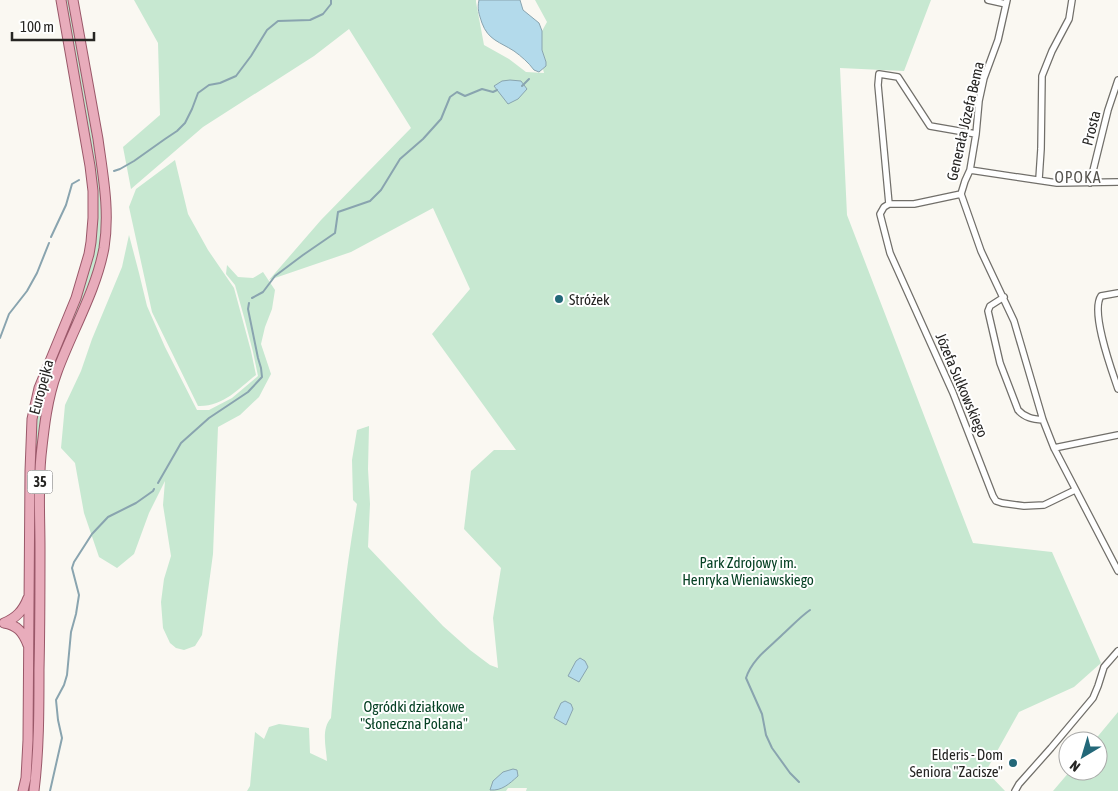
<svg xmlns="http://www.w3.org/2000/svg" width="1118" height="791" viewBox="0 0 1118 791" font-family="'Asap Condensed',sans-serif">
<rect width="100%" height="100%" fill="#faf8f2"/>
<path fill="#c7e8d1" d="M64,0H69L90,115L102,193V230L100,247L91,279L45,404L35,717L33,769L30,791H27L33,476L36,417L42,392L80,296L96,193L90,138Z
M134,0H476V2L484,45L509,59L526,72L544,73L543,69L546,66V62L542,50V31L547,22L535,0H931L904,71L840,68L847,215L973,543L1052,552L1101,663L1074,687L1019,712L986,771L1005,791H526L527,788H508L506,791H247L250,786L255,732L264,739L269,727L279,724L309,728L310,753L327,761C326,747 321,729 331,718C337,646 345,575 357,504L353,500L352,460L357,430L369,426L368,469L370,504L368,547L443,626L470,650L490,665L498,668L493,618L501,568L464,529L471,471L494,450H516L432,334L470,289L433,208L351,252L269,280L321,220L411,128L349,29L314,56L203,127L131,189L123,147L160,115L158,43Z
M175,160L188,214L208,250L234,288L251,351L256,375C238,389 223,407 198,406L152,312L129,207L136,189Z
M129,235L139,273L147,306L165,347L197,410H209L232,398L258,376L253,352L244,317L235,285L226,274L227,265L238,277L253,278L263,272L275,290L272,309L265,327L261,344L271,374L259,397L240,415L218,427L213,554L202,635L195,646L184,650L176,648L170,643L163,628L161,602L164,579L171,556L163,505L165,481L149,513L134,554L117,568L99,557L84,513L75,463L61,448L65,405L81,371L92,339L122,267Z
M1118,712V791H1053L1070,771H1098V741H1094Z"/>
<path fill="#b3daeb" stroke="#89a4af" d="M479,0H520L523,10L539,23L542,31V50L546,62V66L539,72L534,70C529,63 521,56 514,51C500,42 488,40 482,23C479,14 477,9 479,0Z
M510,80L521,81L527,89L518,99L508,104L494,86L502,81Z
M580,658L585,661L588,667L579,682L568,676L576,661Z
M565,701L571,704L573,709L566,725L554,718L561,703Z
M513,769L517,770L518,776C509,784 502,791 490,790L493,781L503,772Z"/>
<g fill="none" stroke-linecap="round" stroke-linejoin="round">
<path stroke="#89a4af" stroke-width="2" d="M522,86L529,79
M114,171L120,169L134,161L165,139L177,131L185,123L192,109L198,93L209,85L220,83L236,76L251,56L267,30L278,21L310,20L323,14L331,4V0
M51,237L66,205L72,184L79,180
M252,298L263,292L275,276L303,255L335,233L338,212L370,201L381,190L400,159L423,139L441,119L450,97L457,92L465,96L482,89L493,92L497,90
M0,338L9,314L27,291L37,273L49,243
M158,483L181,443L209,418L248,392L262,377L261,368L258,358L248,309L249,303
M799,782L790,773L772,748L766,735L762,714L746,678C752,659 770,647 783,634C792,626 800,617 810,610
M50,791L62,738L58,720L56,700L64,685L67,675L71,632L76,614L79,595L72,568L74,562L92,534L108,517L136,503L153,491L154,489"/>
<defs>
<path id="street" d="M988,0L1006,4
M1007,0L998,40L984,78L979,101L976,134L970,170L965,181L961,194L981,251L1014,321L1043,420L1054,448L1118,571
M976,134L930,126L898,77L879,74L878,85L889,204L884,207L880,214L890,253L953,393L993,496L996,501L1002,503L1024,506L1044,505L1075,490
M970,170L1057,183L1118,182
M1039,179L1041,149L1042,76L1052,51L1069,19L1072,0
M1090,183L1108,110L1118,80
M889,204H914L961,194
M1118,293L1101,296C1090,312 1112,371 1118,389
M1004,297L990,306L988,311L1000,363L1018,410C1025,418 1033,419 1043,420
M1054,448L1118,435
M1015,791L1019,784L1051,748L1093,698L1098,686L1104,667L1118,651"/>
<path id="primary" d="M4,623C16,618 23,611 28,598
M4,623C17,625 23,632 28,645
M23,791L26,778L28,740L30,471L32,419L39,388L76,298L89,254L91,242L93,218V191L90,166L61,0
M34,791C39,751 39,710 39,670C40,629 40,589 40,549C40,518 38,486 41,456C44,428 47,399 57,372C72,331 96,291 104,248C110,211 103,176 98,139C90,93 81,46 73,0"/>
</defs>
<use href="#street" stroke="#716f6a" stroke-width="8"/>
<use href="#primary" stroke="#9a5869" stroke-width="11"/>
<use href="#street" stroke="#fff" stroke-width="5.5"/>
<use href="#primary" stroke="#e8acbb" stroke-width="9"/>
</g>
<g fill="#236879" stroke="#fff" stroke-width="2">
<circle cx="559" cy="299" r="5"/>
<circle cx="1013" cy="763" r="5"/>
</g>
<g text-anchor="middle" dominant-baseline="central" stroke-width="4" stroke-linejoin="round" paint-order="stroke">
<rect fill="#fff" stroke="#676665" stroke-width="1" x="27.5" y="470.5" width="25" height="23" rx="4"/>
<g font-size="14" font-weight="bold" fill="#262523">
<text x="40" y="482">35</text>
</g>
<g font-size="15" fill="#262523" stroke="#fff">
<text transform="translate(965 121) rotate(-77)">Generała Józefa Bema</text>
<text transform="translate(1091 128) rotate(-76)">Prosta</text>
<text transform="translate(962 385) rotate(67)">Józefa Sułkowskiego</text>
<text transform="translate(41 387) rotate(-75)">Europejka</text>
</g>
<g font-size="15" fill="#262523" stroke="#fff" text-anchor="start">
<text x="569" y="299">Stróżek</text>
<text x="1003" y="754" text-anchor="end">Elderis - Dom<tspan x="1003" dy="17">Seniora "Zacisze"</tspan></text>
</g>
<g font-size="15" fill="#064124" stroke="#fff">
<text x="748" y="562">Park Zdrojowy im.<tspan x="748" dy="17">Henryka Wieniawskiego</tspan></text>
<text x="414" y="706">Ogródki działkowe<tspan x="414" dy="17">"Słoneczna Polana"</tspan></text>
</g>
<g font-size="16" letter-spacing="1" fill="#575550" stroke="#fff">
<text x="1078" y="177">OPOKA</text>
</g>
</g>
<g transform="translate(1083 756) rotate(218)"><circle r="24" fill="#ffffff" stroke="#a8a8a7"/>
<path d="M0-4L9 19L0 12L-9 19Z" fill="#236879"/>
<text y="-8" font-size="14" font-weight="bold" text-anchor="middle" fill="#262523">N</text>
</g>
<path d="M12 32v8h82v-8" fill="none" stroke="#262523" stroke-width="2.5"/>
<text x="20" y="32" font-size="15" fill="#262523" stroke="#ffffff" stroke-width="4" paint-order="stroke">100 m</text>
</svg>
